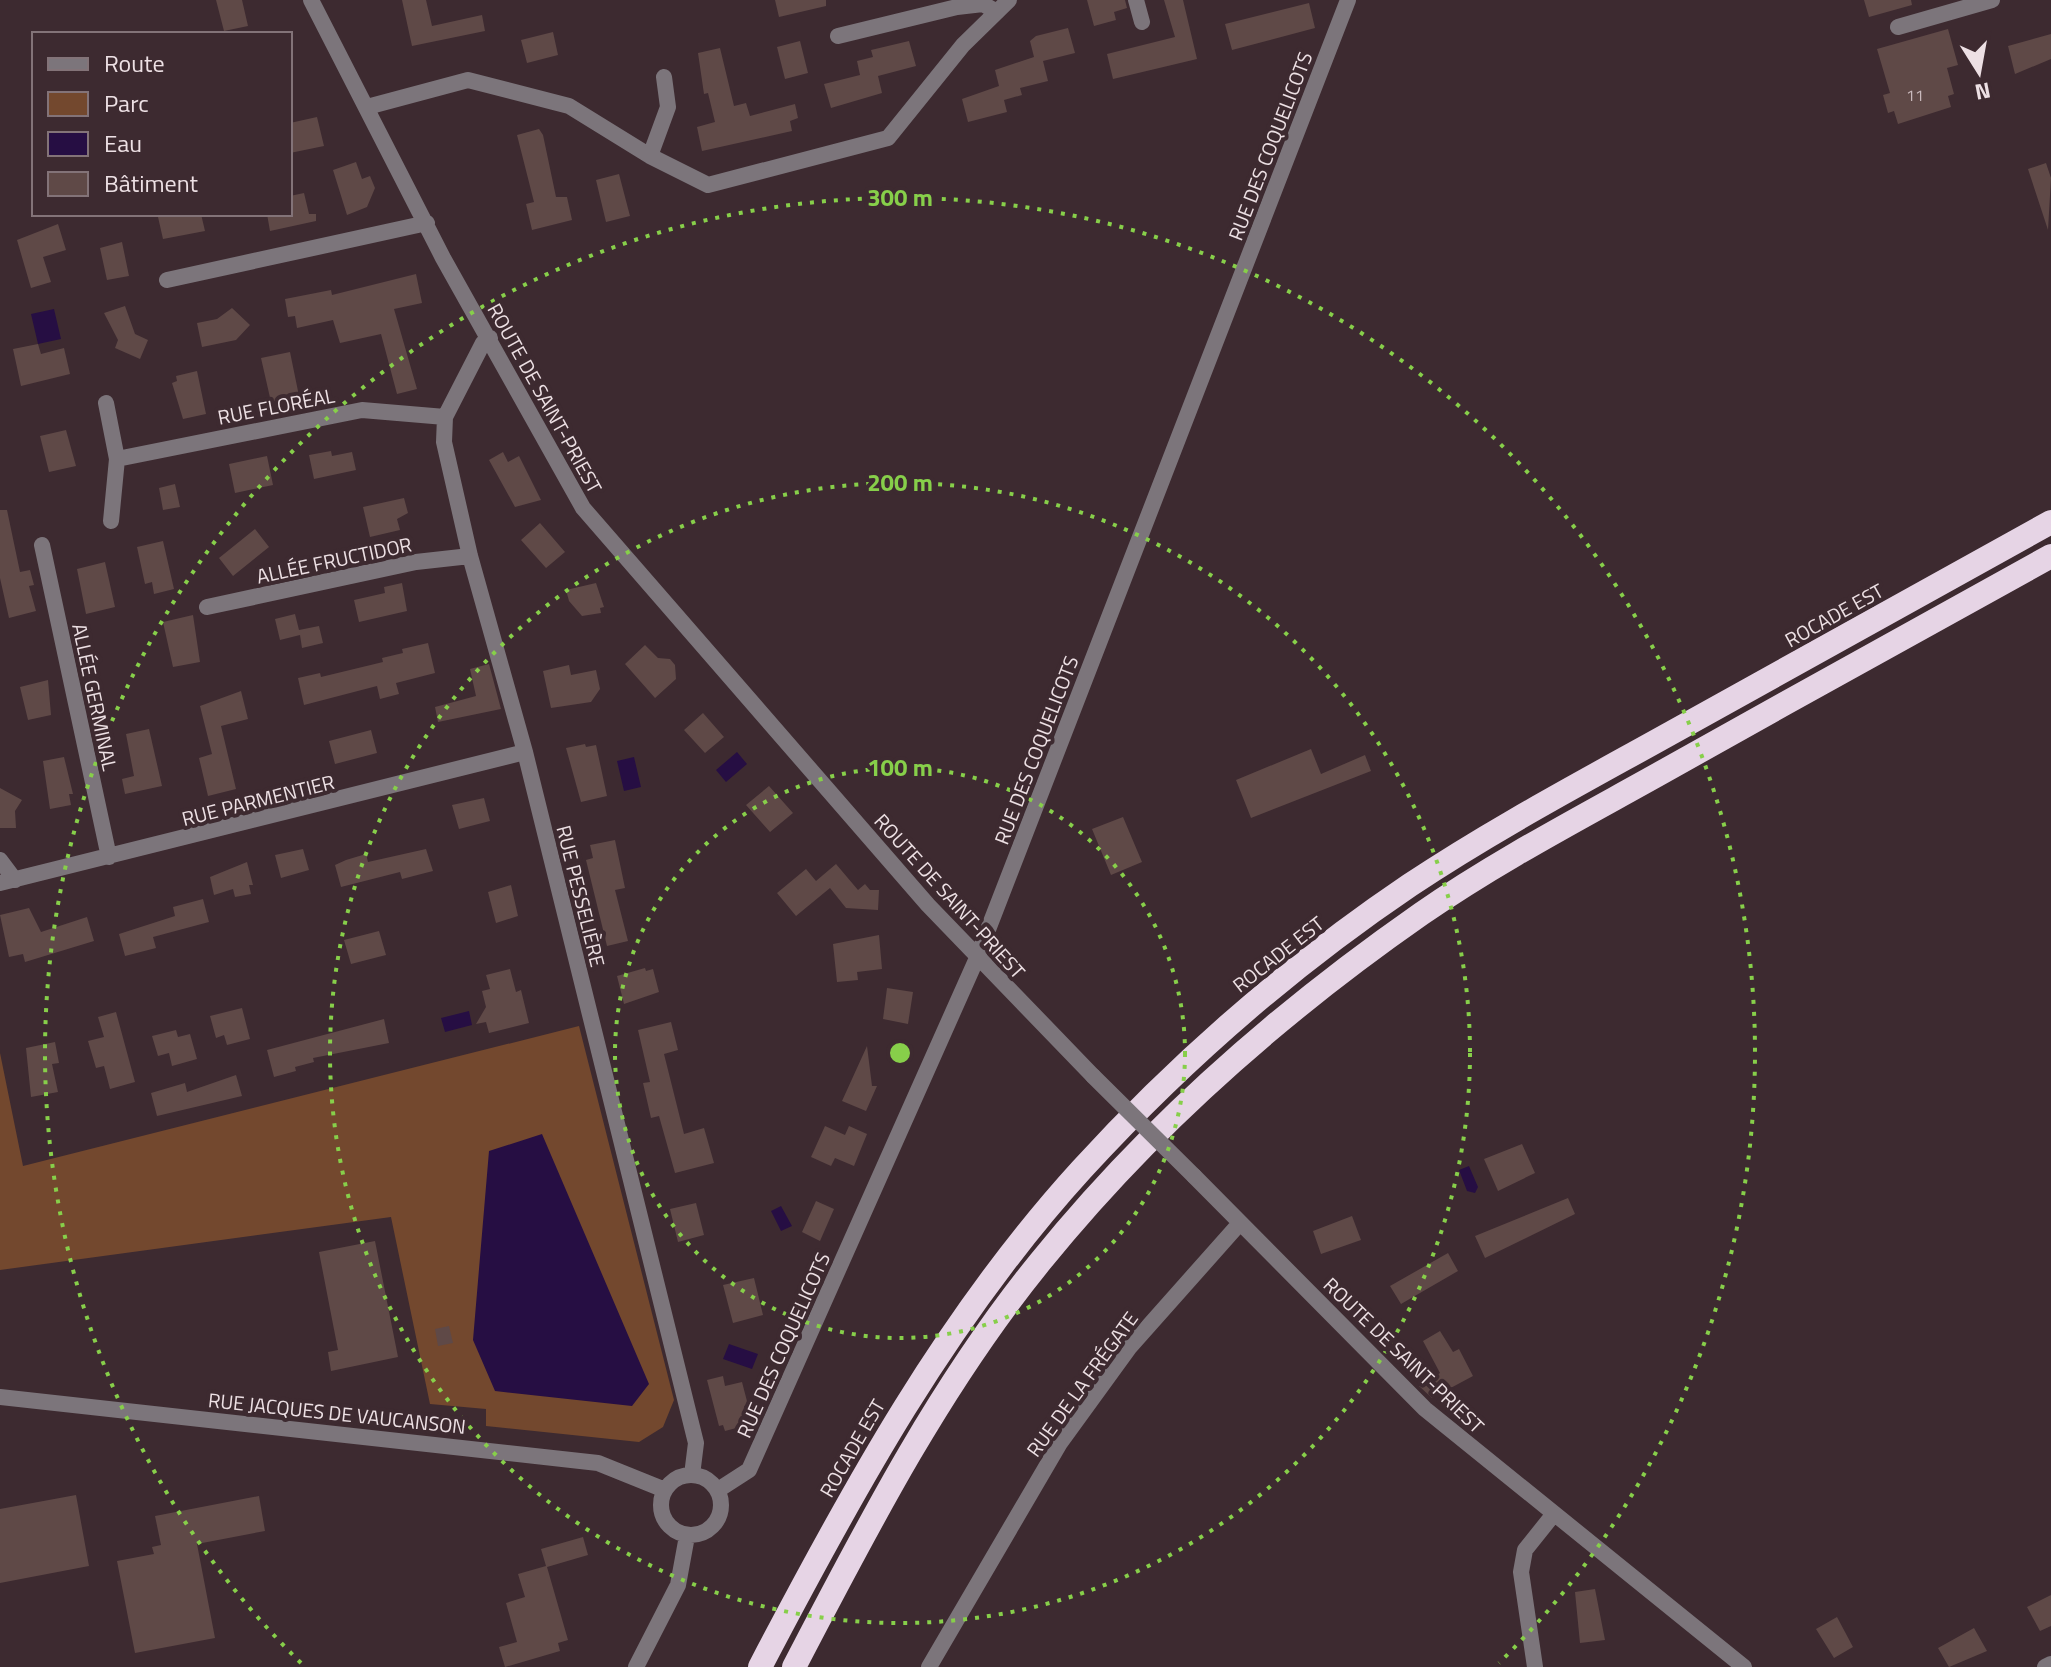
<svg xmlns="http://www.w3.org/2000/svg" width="2051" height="1667" viewBox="0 0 2051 1667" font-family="'Titillium Web',sans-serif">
<rect width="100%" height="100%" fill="#3d2a30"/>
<path fill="#73482e" d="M579,1026L674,1400L663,1427L639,1442L486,1426V1409L430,1404L391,1217L0,1270V1053L23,1166Z"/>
<path fill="#260e43" d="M54,309L61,339L38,344L31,314Z
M737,752L747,764L726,782L716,770Z
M634,757L641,787L624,791L617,761Z
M469,1011L472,1025L445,1032L441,1018Z
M542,1134L649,1384L632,1406L495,1391L473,1340L489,1151Z
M1469,1166L1478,1187L1475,1193L1467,1191L1459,1170Z
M781,1206L792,1226L781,1231L771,1211Z
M729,1344L758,1354L752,1369L723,1359Z"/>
<path fill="#5f4947" d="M216,0H242L248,26L224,31Z
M402,0H426L432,26L482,15L485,31L412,46Z
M775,0H826V6L779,17Z
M1087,0H1125L1127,8L1114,12L1116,20L1094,26Z
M1164,0H1183L1197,59L1113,79L1107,54L1175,37Z
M1864,0H1911L1912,5L1869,17Z
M1309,3L1315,28L1232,50L1225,24Z
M1068,28L1075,53L1043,61L1048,81L1020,88L1022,95L1004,100L1007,112L968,122L962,99L999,86L995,70L1034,57L1030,41L1036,36Z
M1948,29L1958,65L1947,68L1954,94L1948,96L1951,107L1898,124L1894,111L1888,113L1883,95L1890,93L1877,49Z
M553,32L558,55L527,63L521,40Z
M2051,34V59L2015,74L2008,46Z
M800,41L808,73L785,79L777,47Z
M909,41L916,66L878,76L882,93L831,108L824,84L860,75L857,61L873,57L871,50Z
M720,48L734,106L746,103L750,116L795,104L798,118L790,121L792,131L702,151L697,127L715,122L708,93L704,94L698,53Z
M317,117L324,146L290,153V123Z
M539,129L543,135L556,197H567L572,220L532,230L526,204L534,202L517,135Z
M356,162L362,179L370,176L375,188L367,207L347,215L333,170Z
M2046,163L2051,178L2048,230L2028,169Z
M619,174L630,216L606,222L596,180Z
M304,193L309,214H316V221L270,231L267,214H290V196Z
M172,214H201L205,231L163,239L158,217Z
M58,224L66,250L43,257L51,282L31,288L17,240Z
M122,242L129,276L107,280L100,248Z
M416,274L422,303L394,309L417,389L397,394L381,334L340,343L333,320L297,328L295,316L288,317L285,299L331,290L332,295Z
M125,306L135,334L148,340L140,359L115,348L118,340L104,313Z
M232,308L250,325L236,340L202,347L197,323L217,319Z
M38,344L41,354L64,348L70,374L21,386L13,349Z
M290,352L299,396L271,402L261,358Z
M197,371L206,414L183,419L172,383L177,381L176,376Z
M66,430L76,466L49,472L40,436Z
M331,451L332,456L352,452L356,470L314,479L309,455Z
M503,452L508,462L519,456L541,500L515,507L489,460Z
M267,456L273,485L235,493L229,464Z
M175,484L180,507L163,510L159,488Z
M404,498L408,513L397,519L400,530L370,537L363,507Z
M0,510H7L20,572L30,570L34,585L29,586L36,611L9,618L0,578Z
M540,523L565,552L546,568L521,540Z
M255,529L269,547L233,576L219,558Z
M163,541L174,589L154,594L152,582L145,584L137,547Z
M105,562L115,607L86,614L77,569Z
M402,583L407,611L359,622L354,600L385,593L384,587Z
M596,583L604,607L600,608L601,613L582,616L569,601L566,590Z
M295,614L299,630L319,626L323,643L302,648L300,635L280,640L275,619Z
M193,615L200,662L173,667L163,622Z
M428,643L435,673L396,683L399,694L380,699L377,686L304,705L298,678L320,673L321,677L383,662L382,658L403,653L402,649Z
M645,645L658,658L670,659L675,665L676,679L655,698L625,664Z
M489,664L501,709L438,722L435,707L476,696L470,669Z
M569,665L571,675L596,670L600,689L591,702L551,708L543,671Z
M48,680L51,715L28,720L20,687Z
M241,691L248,719L221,726L236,789L208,796L199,758L212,754L200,706Z
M703,713L724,737L705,753L684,730Z
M149,729L162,786L125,794L122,779L134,776L126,734Z
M371,730L377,753L335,764L329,741Z
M585,744L586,747L596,745L607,796L581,802L566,748Z
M1311,749L1321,774L1365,755L1371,771L1251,818L1236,780Z
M64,757L73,794H69L71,805L50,809L43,761Z
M769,786L793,813L770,832L746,805Z
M0,788L22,800L15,811L16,828H0Z
M484,798L490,821L459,829L452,805Z
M1123,817L1142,862L1111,875L1092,829Z
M615,840L625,888L615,890L628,941L607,946L586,860L593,858L590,845Z
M303,849L309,870L281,878L275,855Z
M426,849L433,871L402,879L400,872L341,887L335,865L346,860L366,854L368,862Z
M247,862L253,885H249L251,894L235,897L233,889L214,895L210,877Z
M836,864L858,890L865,884L870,890H879L878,910L846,908L830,888L796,916L777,893L806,869L816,881Z
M511,885L518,916L496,923L488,892Z
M203,899L209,922L153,937L156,948L125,956L119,934L175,916L173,907Z
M29,908L41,932L87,917L94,941L25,962L23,954L9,957L0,915Z
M379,931L386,955L351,964L344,940Z
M879,935L882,969L857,972L858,980L837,982L833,944Z
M645,968L646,971L653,969L659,992L624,1004L617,976Z
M510,969L516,992L521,990L529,1023L489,1033L486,1022L476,1024L486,1007L482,991L490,989L486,975Z
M887,988L913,992L908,1024L883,1019Z
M242,1008L250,1039L227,1045L224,1035L216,1038L210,1016Z
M116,1012L135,1082L110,1089L104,1066L96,1068L88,1041L104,1037L98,1017Z
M384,1019L389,1043L313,1058L314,1062L295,1067L296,1071L274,1077L267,1050Z
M671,1022L678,1050L664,1054L684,1134L704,1128L714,1163L675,1173L659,1116L651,1118L643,1083L650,1082L638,1030Z
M176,1030L178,1037L190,1034L197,1059L172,1066L169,1053L158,1056L152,1036Z
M55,1042L59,1063L52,1064L58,1092L31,1097L26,1048Z
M867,1046L872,1086H877L866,1111L842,1101Z
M236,1075L242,1096L157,1116L151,1093L185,1083L187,1092Z
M825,1126L845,1135L849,1126L867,1134L854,1166L835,1158L831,1166L811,1157Z
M1522,1144L1535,1173L1498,1191L1484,1159Z
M1568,1198L1575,1214L1485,1258L1475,1236Z
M816,1201L834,1209L820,1241L802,1232Z
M696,1203L704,1235L678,1242L670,1209Z
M1352,1216L1361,1240L1321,1254L1313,1231Z
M375,1241L398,1357L331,1371L328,1352L338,1350L319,1252Z
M1448,1253L1458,1271L1401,1304L1390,1286Z
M754,1278L763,1315L733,1323L723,1285Z
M449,1326L453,1343L438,1346L435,1329Z
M1440,1331L1453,1352L1459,1349L1473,1376L1432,1398L1419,1386L1440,1373L1423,1341Z
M723,1376L725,1386L742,1382L748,1405L744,1406L748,1419L743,1420L744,1426L725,1431L723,1425L719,1426L707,1380Z
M76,1495L89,1566L0,1583V1509Z
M259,1496L265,1531L197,1544L215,1638L135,1653L117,1561L154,1554L152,1547L161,1545L155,1516Z
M583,1537L588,1555L547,1567L568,1640L558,1643L560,1651L505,1667L499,1647L517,1642L506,1603L525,1597L518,1574L546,1566L541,1549Z
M1595,1589L1605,1640L1580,1643L1575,1592Z
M2051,1595V1626L2040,1631L2027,1607Z
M1837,1617L1853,1647L1834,1658L1816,1629Z
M1974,1628L1987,1651L1949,1667L1938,1648Z"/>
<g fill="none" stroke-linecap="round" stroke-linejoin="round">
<path stroke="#7c757b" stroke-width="16" d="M311,0L443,258L583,508L928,905L1093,1076
M1136,0L1142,22
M1898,27L1992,0
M838,36L957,7L983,4L997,12
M367,107L468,80L569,106L650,156L708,185L888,138L963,45L1009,0
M650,156L668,107L664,77
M167,280L427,223
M490,338L483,343L445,417L444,442L470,556L525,752L696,1443L692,1475
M106,403L117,459L362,410L445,417
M111,521L117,459
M42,545L109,857
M207,607L416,562L470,556
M0,860L15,880
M0,883L525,752
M1194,1176L1425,1409L1744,1667
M0,1397L598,1463L665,1490
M661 1505a30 30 0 1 1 60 0a30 30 0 1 1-60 0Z
M718,1490L749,1470L977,958L1348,0
M636,1667L678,1585L687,1536
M929,1667L1060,1443L1129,1348L1240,1223
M1535,1667L1521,1572L1525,1550L1553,1515
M2045,1667L2051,1664"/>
<path stroke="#e6d4e5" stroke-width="24" d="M760,1667C852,1491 947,1317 1082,1169C1180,1062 1290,966 1410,885C1494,829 1583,782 1671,733C1797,662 1924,592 2051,522
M794,1667C867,1527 940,1385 1040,1262C1149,1127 1279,1013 1421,914C1499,860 1584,816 1666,770C1794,698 1923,627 2051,556"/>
<path stroke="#7c757b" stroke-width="16" d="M1093,1076L1194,1176"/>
</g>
<g fill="none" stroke="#87cf4a" stroke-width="4" stroke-dasharray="4 8">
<circle cx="900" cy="1053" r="285"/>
<circle cx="900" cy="1053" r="570"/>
<path d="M301 1663A855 855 0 1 1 1499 1663"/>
</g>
<g text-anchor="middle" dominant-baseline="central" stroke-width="8" stroke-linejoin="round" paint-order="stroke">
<g font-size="16" fill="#cababd">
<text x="1915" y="95">11</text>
</g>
<g font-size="20" fill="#ede0e4" stroke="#3d2a30">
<text transform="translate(1270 146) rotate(-69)">RUE DES COQUELICOTS</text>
<text transform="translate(545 398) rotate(61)">ROUTE DE SAINT-PRIEST</text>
<text transform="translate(276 406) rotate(-11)">RUE FLORÉAL</text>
<text transform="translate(334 560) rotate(-12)">ALLÉE FRUCTIDOR</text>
<text transform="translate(1834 615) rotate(-29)">ROCADE EST</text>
<text transform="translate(95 697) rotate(78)">ALLÉE GERMINAL</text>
<text transform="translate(1036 750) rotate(-69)">RUE DES COQUELICOTS</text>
<text transform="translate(258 800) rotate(-14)">RUE PARMENTIER</text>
<text transform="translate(581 896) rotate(76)">RUE PESSELIÈRE</text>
<text transform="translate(950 896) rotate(48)">ROUTE DE SAINT-PRIEST</text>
<text transform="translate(1278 954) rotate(-38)">ROCADE EST</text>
<text transform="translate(783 1345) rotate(-66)">RUE DES COQUELICOTS</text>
<text transform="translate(1404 1355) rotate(44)">ROUTE DE SAINT-PRIEST</text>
<text transform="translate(1082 1384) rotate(-54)">RUE DE LA FRÉGATE</text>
<text transform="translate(337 1413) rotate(6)">RUE JACQUES DE VAUCANSON</text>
<text transform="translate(852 1448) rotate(-60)">ROCADE EST</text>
</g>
</g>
<circle cx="900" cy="1053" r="12" fill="#87cf4a" stroke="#3d2a30" stroke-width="4"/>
<g font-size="24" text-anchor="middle" font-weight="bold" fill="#87cf4a" stroke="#3d2a30" stroke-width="8" stroke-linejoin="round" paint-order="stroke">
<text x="900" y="206">300 m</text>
<text x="900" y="491">200 m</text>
<text x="900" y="776">100 m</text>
</g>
<rect x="32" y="32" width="260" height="184" fill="#3d2a30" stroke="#837378" stroke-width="2"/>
<rect x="48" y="58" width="40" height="12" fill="#7c757b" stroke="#837378" stroke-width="2"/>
<text x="104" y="72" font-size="24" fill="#ede0e4">Route</text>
<rect x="48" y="92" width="40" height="24" fill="#73482e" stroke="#837378" stroke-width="2"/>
<text x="104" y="112" font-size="24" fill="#ede0e4">Parc</text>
<rect x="48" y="132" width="40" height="24" fill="#260e43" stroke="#837378" stroke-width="2"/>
<text x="104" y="152" font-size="24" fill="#ede0e4">Eau</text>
<rect x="48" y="172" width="40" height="24" fill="#5f4947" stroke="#837378" stroke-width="2"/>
<text x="104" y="192" font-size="24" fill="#ede0e4">Bâtiment</text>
<g transform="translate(1979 72) rotate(169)" stroke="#3d2a30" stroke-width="6" paint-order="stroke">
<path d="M0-6L14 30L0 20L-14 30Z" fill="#ede0e4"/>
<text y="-12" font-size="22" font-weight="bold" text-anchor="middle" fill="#ede0e4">N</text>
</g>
</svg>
